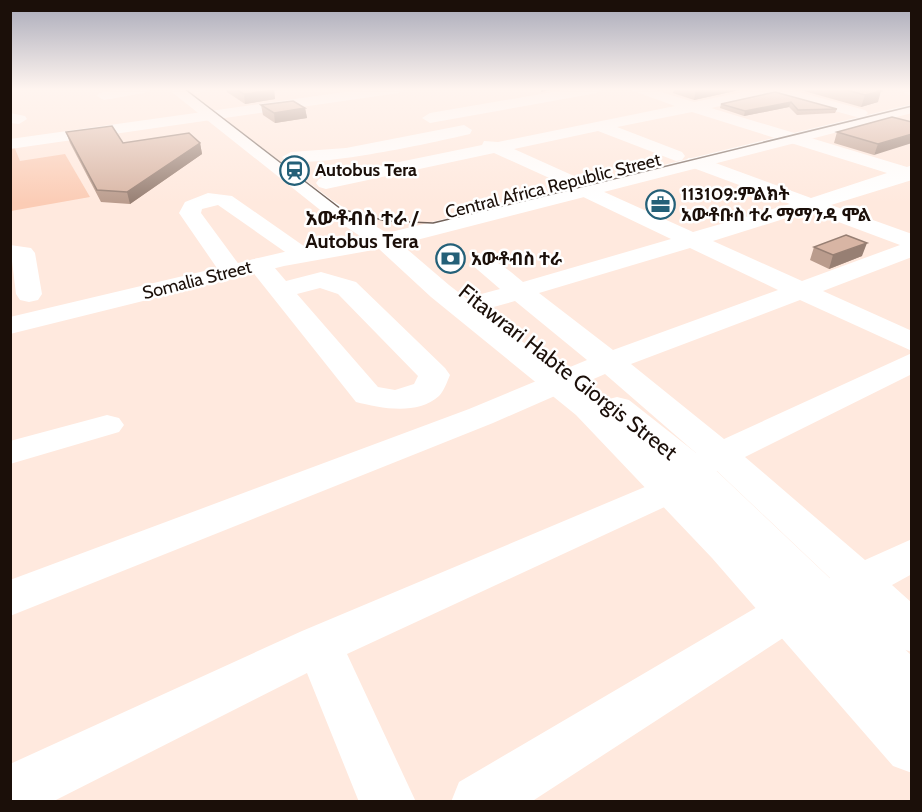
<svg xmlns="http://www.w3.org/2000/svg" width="922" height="812" viewBox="0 0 922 812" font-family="Cabin,'Noto Sans Ethiopic',sans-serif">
<rect width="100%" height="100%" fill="#ffe9de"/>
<path fill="#fbccb5" d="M10,144H13L20,161L65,154L90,197L11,211Z"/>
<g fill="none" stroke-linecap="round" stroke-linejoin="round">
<path fill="#fff" fill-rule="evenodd" d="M118,89H151L144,93L104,100L97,96L99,93Z
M209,89L196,94L189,90V89Z
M366,89H406L399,93L10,149V139Z
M570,89H604L597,93L430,123L422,118L430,113Z
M628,89H651L694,102L757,89H788L865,110L868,113L865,116L860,118L774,94L711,108L907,167L912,165V180L831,205L912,234V257L823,291L912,331V351L800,300L631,364L724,439L912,353V374L745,457L865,560L912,539V574L892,585L912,603V652L896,647L856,604L844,608L828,603L822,591L830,578L717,471L704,475L691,471L686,463L696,453L605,374L493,423L10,616V580L469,409L587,360L515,301L479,311L470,309L466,303L470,297L500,289L471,264L474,259C493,254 509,271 523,282L671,239L577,194L574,190L577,186H591L693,232L790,204L688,166L686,162L688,158H702L811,198L887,173L692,112L617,127L682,152L685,156L682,160L676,161L598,131L514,149L574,176L577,180L567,186L494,153L326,189L319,187L316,183L319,179L326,177L482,145L484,141L498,142L675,106ZM809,211L900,245L802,281L713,241ZM690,248L778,290L613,350L539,293Z
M895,89H912V96Z
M10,113L25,116L27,119L19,124L10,123Z
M464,125L472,130L470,134C445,140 294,174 282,157L291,152L346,148Z
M208,193L232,196L308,249L304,254H288L218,205L202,209L201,213L240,266L237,271L228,273L219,271L179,213L185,202Z
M10,245L31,248L35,253L42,294L38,300L29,302L20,300L16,294Z
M259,258L268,260L286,281L321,272L356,282L445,368L450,375C447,382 444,391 439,396C417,416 380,408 356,402L247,265L250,260ZM320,288L338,294L418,376L414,384L395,390L378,387L297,294Z
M107,415L119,418L124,425L119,432L10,464V441Z
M671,476L684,480L690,489L684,498L347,654L416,802H359L307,673L52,802H10V764L302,631Z
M787,594L803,599L810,612L803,625L531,802H451L459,782L771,599Z"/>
<path fill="#fff" fill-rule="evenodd" d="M168,89H184L333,201L387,233L912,104V113L401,244L449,285L603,404L605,400L617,397L629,400L705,460L912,656V773L893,766L712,558L576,415L431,297L379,249L284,266L10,334V317L284,252L363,238L319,209Z"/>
<path stroke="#73635b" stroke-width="1.5" d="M185,89L341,209L386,221L433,223L912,106"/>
</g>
<path fill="#ba9c8d" d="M226,89H272L274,90L275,99L245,104L227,92Z
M674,89H744L694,100L673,93Z
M797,89H875L878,102L861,107Z
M775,92L837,109L835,113L797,115L789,107L744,116L720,108L721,104Z
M261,105L305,108L307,118L275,123L263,115Z
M892,117L874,155L834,143L837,132Z
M66,132L123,143H200L202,154L130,204L101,202L70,143Z
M814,247L862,256L829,269L810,260Z"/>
<path fill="#977f73" d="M541,89H555L541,92Z
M696,89H744L694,100Z
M274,90L275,99L245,104L244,94Z
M881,91L878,102L861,107L865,95Z
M791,102L789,107L744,116L745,111Z
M305,108L307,118L275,123L274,113Z
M912,134V143L874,155L878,144Z
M200,143L202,154L130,204L127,192Z
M867,243L862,256L829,269L833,255Z"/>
<path fill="#d8b5a4" stroke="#977f73" stroke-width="1.5" d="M235,89H272L274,90L244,94Z
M843,89H875L881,91L865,95Z
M775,92L837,109L798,110L791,102L745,111L721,104Z
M293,101L305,108L274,113L261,105Z
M892,117L912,122V134L878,144L837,132Z
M112,126L123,143L189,133L200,143L127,192L97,190L66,132Z
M846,235L867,243L833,255L814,247Z"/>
<linearGradient id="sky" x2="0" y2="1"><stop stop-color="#a8a9b8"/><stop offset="0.44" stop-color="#fff5f0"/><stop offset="1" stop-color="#fff5f0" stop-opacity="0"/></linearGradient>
<rect width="922" height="203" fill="url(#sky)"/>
<defs>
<symbol id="station-ring" viewBox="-11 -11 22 22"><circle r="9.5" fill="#fff" stroke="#246078" stroke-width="1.5"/><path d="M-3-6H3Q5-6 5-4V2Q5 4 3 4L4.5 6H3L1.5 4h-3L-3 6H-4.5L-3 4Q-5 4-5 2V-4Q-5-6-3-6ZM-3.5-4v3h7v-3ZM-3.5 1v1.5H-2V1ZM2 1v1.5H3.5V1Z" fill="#246078"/></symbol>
<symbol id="office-ring" viewBox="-11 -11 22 22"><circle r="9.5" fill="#fff" stroke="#246078" stroke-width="1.5"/><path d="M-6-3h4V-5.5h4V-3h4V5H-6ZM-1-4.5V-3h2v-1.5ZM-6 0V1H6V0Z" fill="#246078"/></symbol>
<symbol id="bank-ring" viewBox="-11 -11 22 22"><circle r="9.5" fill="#fff" stroke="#246078" stroke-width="1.5"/><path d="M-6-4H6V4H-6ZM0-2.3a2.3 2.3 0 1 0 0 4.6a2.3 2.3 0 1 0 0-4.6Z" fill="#246078"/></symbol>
</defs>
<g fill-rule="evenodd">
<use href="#station-ring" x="278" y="154" width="33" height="33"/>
<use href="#office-ring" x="644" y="188" width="33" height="33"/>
<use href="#bank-ring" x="434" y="242" width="33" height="33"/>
</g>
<g text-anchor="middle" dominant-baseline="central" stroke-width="5" stroke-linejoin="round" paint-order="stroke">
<g font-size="18" font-weight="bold" fill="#1b0f09" stroke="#fff" text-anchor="start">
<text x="315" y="170">Autobus Tera</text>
<text x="681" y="194">113109:ምልክት<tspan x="681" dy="21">አውቶቡስ ተራ ማማንዳ ሞል</tspan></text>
<text x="471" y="259">አውቶብስ ተራ</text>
</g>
<g font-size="18" fill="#1b0f09" stroke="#fff">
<text transform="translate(553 186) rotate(-14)">Central Africa Republic Street</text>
<text transform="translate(197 280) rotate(-14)">Somalia Street</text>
</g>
<g font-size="20" font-weight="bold" fill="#1b0f09" stroke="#fff">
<text x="362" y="218">አውቶብስ ተራ /<tspan x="362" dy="23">Autobus Tera</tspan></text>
</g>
<g font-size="22" fill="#1b0f09" stroke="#fff">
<text transform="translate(568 372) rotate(38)">Fitawrari Habte Giorgis Street</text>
</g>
</g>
<rect width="922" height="812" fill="none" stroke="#1b0f09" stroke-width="24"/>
</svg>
